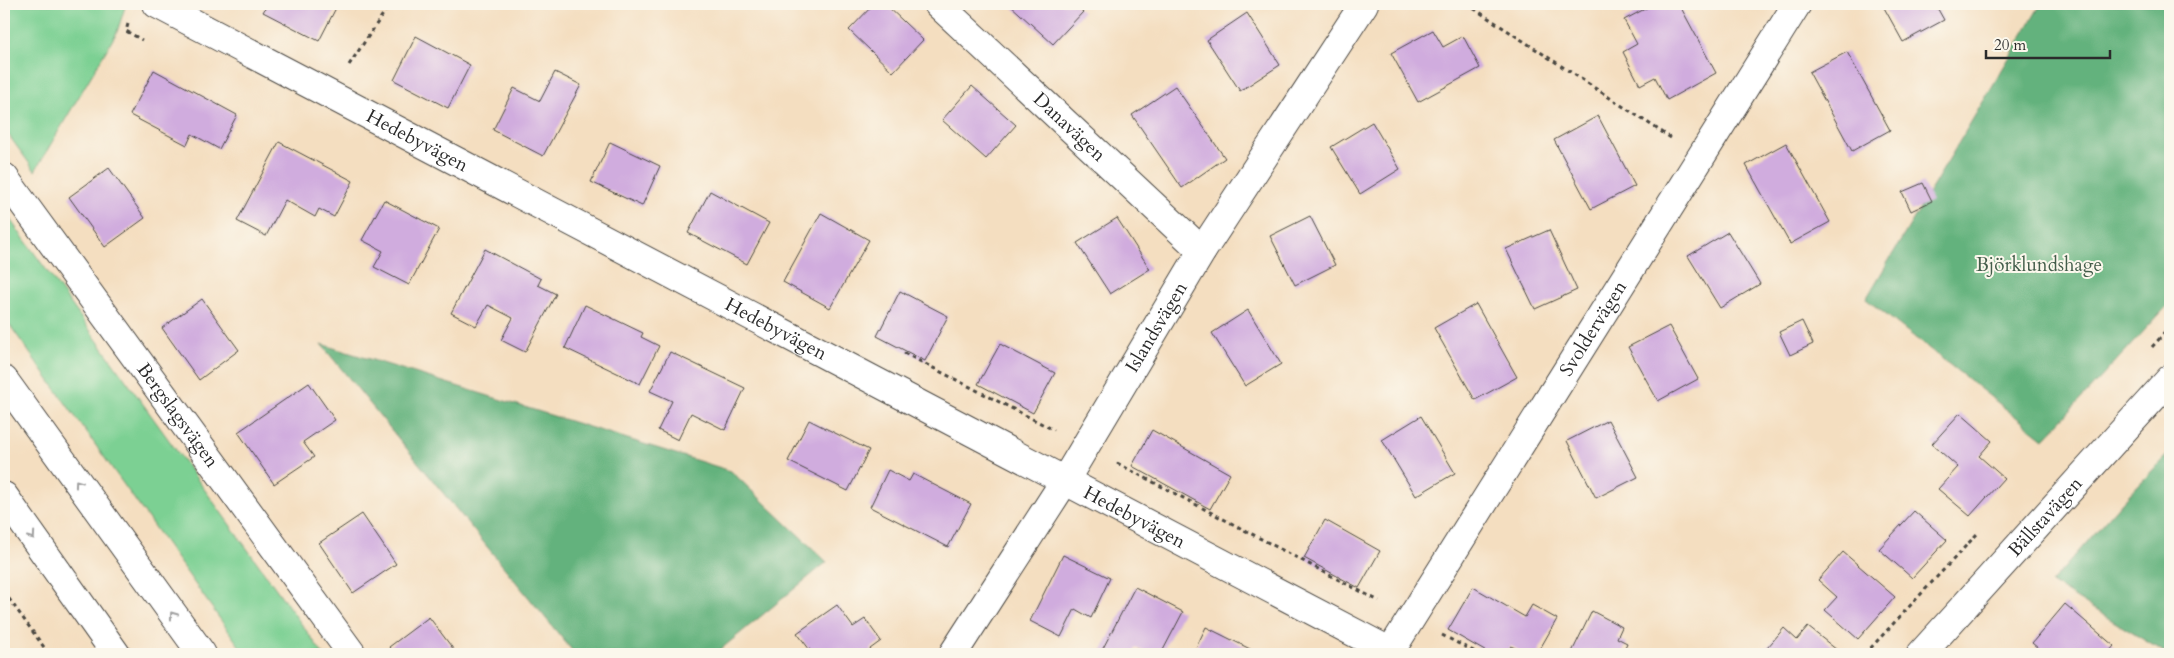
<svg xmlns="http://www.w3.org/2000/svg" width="2174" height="658" viewBox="0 0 2174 658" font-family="Cardo,serif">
<rect width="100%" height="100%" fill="#fbf7ec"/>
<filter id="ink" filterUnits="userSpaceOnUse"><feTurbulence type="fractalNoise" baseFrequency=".02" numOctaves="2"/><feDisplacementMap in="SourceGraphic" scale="10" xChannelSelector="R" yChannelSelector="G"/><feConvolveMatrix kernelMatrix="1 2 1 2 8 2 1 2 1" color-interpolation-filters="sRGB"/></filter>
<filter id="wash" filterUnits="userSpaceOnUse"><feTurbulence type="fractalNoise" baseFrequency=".0096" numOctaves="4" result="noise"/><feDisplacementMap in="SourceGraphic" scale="20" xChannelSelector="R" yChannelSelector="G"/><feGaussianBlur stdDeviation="1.12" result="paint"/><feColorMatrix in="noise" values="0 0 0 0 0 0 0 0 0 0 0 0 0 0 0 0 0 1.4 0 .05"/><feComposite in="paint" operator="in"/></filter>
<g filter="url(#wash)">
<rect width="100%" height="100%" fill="#f4dec0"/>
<path fill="#7bd093" stroke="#537e5f" d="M4,4H126L117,32L35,171L4,129Z
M4,211L323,654H245L4,317Z"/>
<path fill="#64b27d" stroke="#486e54" d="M2041,4H2170V303L2044,439L1866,299Z
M321,344L731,471L827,562L715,654H575Z
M2170,452V654H2167L2051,583L2123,501Z"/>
<g id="blocks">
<path fill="#d0acde" d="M268,4H338L319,41L263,12Z
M874,4H885L923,40L893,72L849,30Z
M1009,4H1074L1083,12L1053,44Z
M1654,4H1679L1716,73L1667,100L1655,77L1640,85L1623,52L1637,44L1624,20Z
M1882,4H1935L1944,20L1903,42Z
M1247,13L1280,65L1240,91L1207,40Z
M1433,30L1443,47L1463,36L1480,68L1418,102L1391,53Z
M416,36L470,65L448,108L394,80Z
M1847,52L1890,130L1852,151L1809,72Z
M154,70L237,115L219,149L192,134L187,145L130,115Z
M555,72L581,85L543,156L493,130L514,88L540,101Z
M972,86L1016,125L986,159L942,120Z
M1175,86L1225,158L1182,188L1132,115Z
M1598,116L1635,186L1591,209L1554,140Z
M1372,122L1400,169L1360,194L1331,147Z
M279,142L353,181L334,217L319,209L315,217L285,200L266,236L237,221Z
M610,142L660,166L642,206L591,182Z
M1786,143L1830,222L1790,244L1746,165Z
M109,168L145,218L105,247L69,197Z
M1923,183L1932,201L1911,211L1902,192Z
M710,191L769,223L747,264L688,233Z
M384,200L439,229L409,285L374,267L383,251L362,240Z
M821,213L869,240L830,308L783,282Z
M1310,216L1335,265L1295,285L1270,236Z
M1117,218L1150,269L1110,294L1077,243Z
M1549,230L1577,290L1535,309L1506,249Z
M1728,232L1760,284L1720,308L1688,256Z
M485,249L541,279L538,285L556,294L525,352L501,340L513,318L488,305L476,326L451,313Z
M900,291L948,316L925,361L877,336Z
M202,299L239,350L199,380L162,328Z
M1476,304L1517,377L1475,400L1434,328Z
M585,305L643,333L641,337L659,346L640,384L565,348Z
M1248,310L1281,364L1245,386L1212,333Z
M1802,321L1813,344L1790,355L1779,332Z
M1669,326L1698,379L1658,401L1628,347Z
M1000,344L1055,373L1033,413L978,384Z
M670,352L745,388L725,430L691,413L678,440L658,430L672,401L650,391Z
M309,383L335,420L303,442L314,457L274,484L238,432Z
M1960,413L1992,441L1979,456L2004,478L1970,516L1938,489L1958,467L1932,444Z
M1421,416L1455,473L1416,496L1382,440Z
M809,420L869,450L848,491L788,461Z
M1608,420L1638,477L1596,498L1567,441Z
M1152,430L1230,474L1210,509L1132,466Z
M888,470L909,481L913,474L971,504L948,547L870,507Z
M1914,511L1947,540L1912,578L1879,549Z
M362,514L396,564L353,593L319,543Z
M1325,520L1380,551L1359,588L1304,558Z
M1843,552L1895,597L1858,639L1825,610L1837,597L1818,580Z
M1063,555L1110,578L1091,618L1075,609L1061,637L1030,621Z
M1135,587L1183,612L1161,654H1150L1136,648L1133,654H1100Z
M1473,587L1525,617L1532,605L1557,619L1537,654H1526L1511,646L1506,654H1490L1448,630Z
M2065,604L2114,646L2107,654H2045L2032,643Z
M837,605L853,627L865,619L881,641L870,649L873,654H813L797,633Z
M1592,611L1622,627L1617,638L1627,643L1622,654H1571Z
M429,617L457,654H395L389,647Z
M1206,627L1254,651L1252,654H1193Z
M1808,627L1842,654H1762L1784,628L1797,640Z"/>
</g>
</g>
<g filter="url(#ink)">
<use href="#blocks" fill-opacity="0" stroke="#494641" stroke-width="1"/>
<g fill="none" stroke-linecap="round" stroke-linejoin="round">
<defs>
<g id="minor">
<path id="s1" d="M157,4L1395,654"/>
<path id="s2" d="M938,4L1202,251"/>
<path id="s3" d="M4,177L352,654"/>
<path id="s4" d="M1390,652L1797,4"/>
<path id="s5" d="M953,654L1064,482L1202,251L1364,4"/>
</g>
<g id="tertiary">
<path id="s6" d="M1921,654L2170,379"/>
</g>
<path id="secondary" d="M4,380L202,654
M4,496L116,654"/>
</defs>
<use href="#minor" stroke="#494641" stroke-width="30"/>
<use href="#tertiary" stroke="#494641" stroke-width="30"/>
<use href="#secondary" stroke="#494641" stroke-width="30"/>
<path stroke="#494641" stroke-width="3" stroke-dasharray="4 4" stroke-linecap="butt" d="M1467,4L1671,138
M128,24L126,31L142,40
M349,65L390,4
M2152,347L2170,327
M904,353L1054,430
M1117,463L1379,601
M4,592L49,654
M1442,635L1479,654
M1865,654L1977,534"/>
<use href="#minor" stroke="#fff" stroke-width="28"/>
<use href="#tertiary" stroke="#fff" stroke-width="28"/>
<use href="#secondary" stroke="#fff" stroke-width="28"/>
</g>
<defs><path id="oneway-chevron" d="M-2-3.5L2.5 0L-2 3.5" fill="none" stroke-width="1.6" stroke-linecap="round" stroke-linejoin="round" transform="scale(1.25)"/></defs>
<g stroke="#a0a0a0">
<use href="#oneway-chevron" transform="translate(78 483) rotate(-126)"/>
<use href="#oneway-chevron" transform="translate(32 536) rotate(55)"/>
<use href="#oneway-chevron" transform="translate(173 615) rotate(-126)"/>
</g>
</g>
<g text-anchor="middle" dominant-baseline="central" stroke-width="4" stroke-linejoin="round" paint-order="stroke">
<g font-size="19" fill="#2b2b2b" stroke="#fbf7ec">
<text stroke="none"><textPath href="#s2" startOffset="180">Danavägen</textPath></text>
<text stroke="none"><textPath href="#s1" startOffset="294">Hedebyvägen</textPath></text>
<text stroke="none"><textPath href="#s5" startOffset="385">Islandsvägen</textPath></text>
<text stroke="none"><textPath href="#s4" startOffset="382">Svoldervägen</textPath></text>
<text stroke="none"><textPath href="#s1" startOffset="699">Hedebyvägen</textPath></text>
<text stroke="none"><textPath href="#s3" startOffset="295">Bergslagsvägen</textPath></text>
<text stroke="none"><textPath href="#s6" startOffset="185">Bällstavägen</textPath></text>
<text stroke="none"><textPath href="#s1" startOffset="1104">Hedebyvägen</textPath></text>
</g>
<g font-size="19" fill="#435d4a" stroke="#fbf7ec">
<text x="2039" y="265">Björklundshage</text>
</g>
</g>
<rect width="2174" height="658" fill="none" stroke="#fbf7ec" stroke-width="20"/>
<path d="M1986 50v8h124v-8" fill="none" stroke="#2b2b2b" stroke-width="2.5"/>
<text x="1994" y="50" font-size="15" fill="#2b2b2b" stroke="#fbf7ec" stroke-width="4" paint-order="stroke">20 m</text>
</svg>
